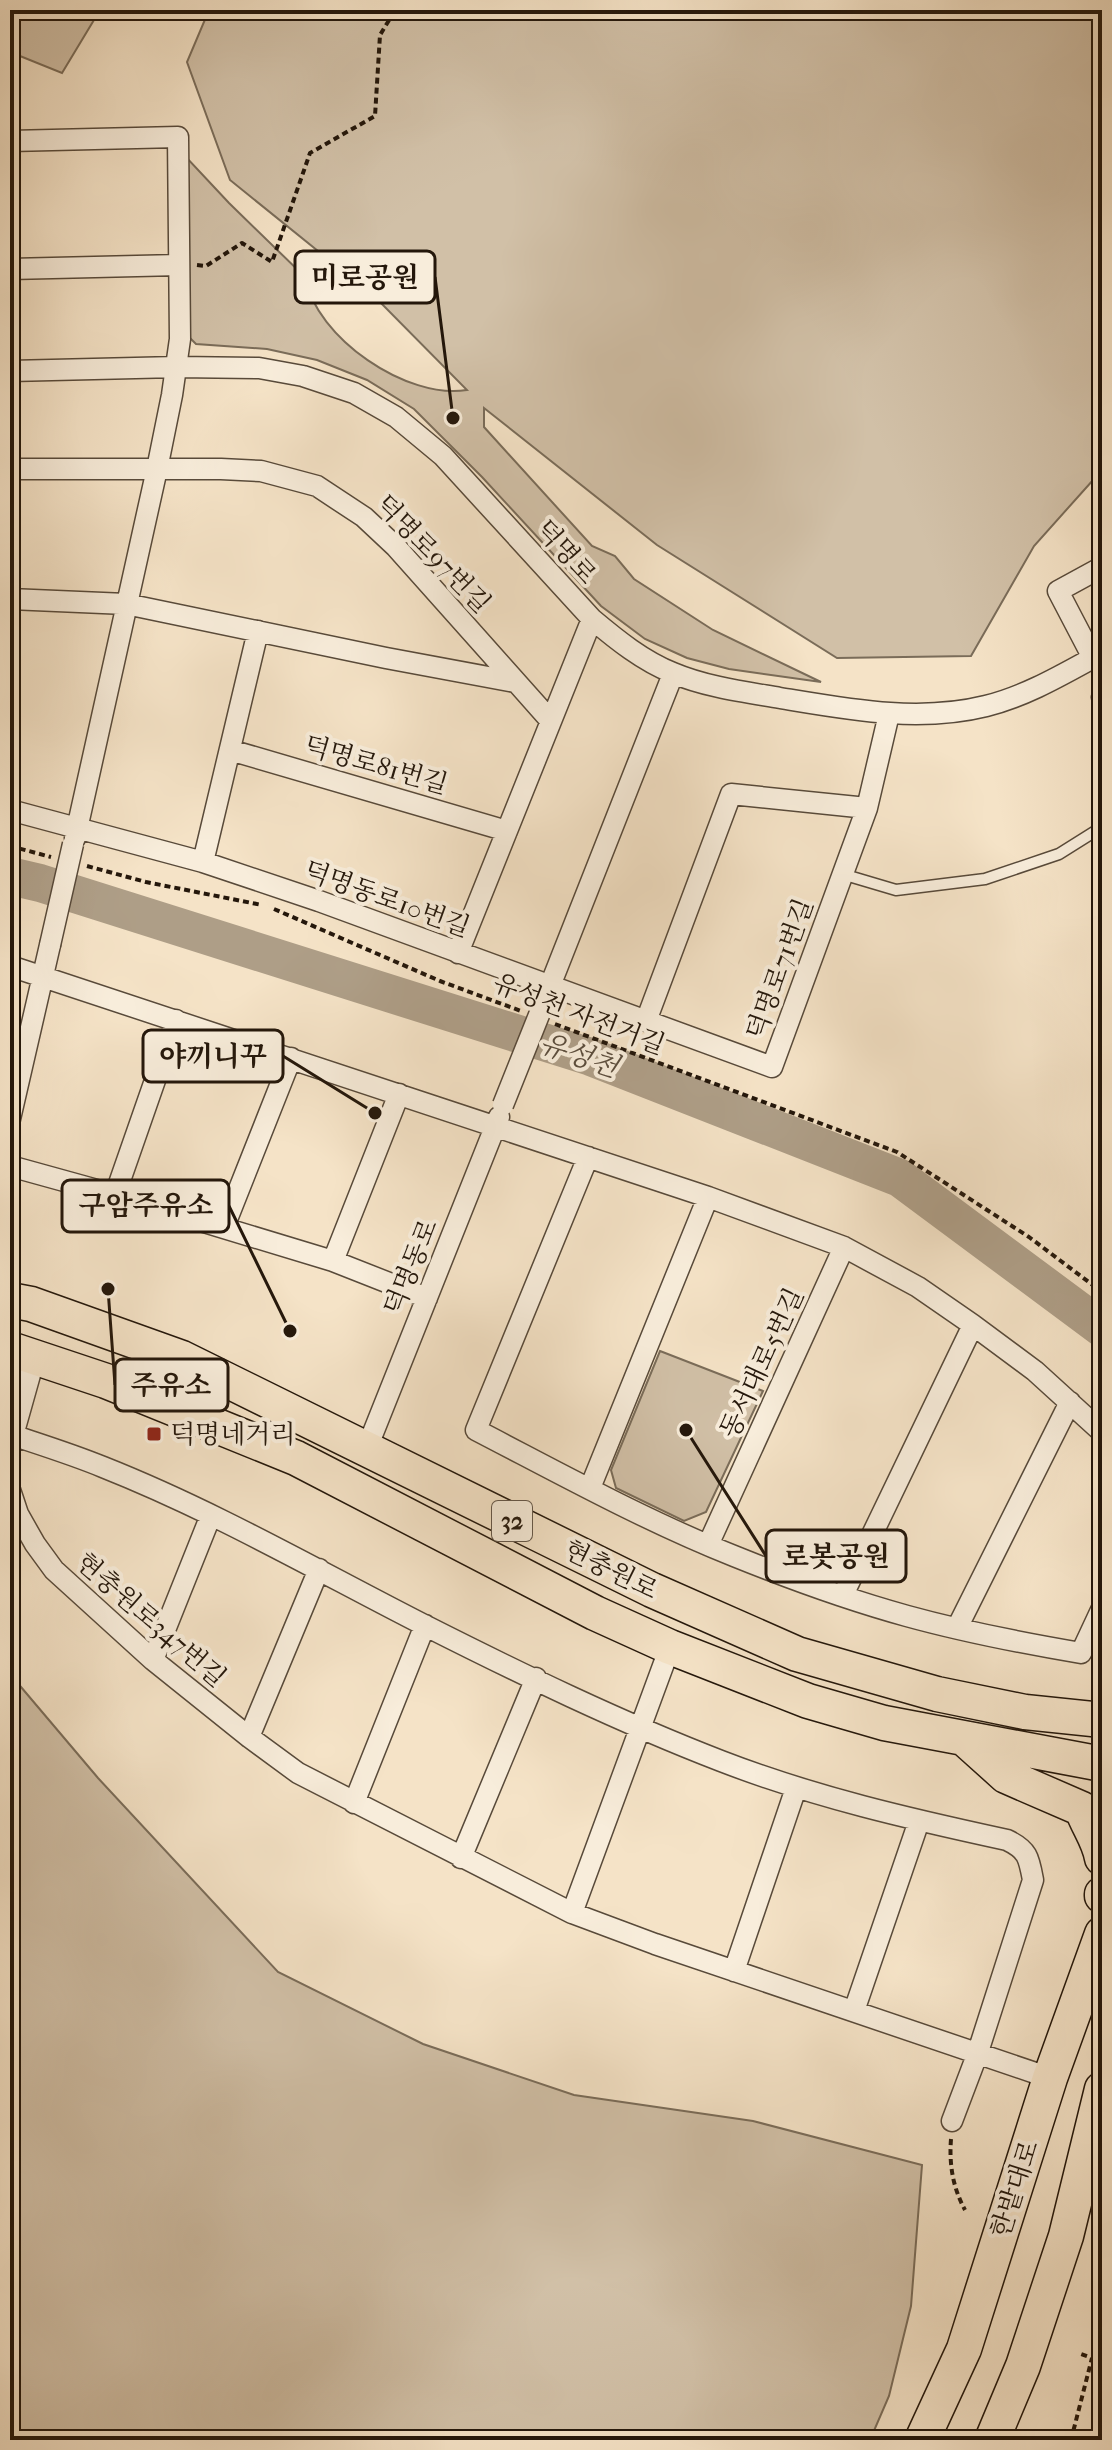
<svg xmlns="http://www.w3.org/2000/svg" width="1112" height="2450" viewBox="0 0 1112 2450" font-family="'IM FELL French Canon','Noto Serif KR',serif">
<rect width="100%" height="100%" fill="#f5e3c7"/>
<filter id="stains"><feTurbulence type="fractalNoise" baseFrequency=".0025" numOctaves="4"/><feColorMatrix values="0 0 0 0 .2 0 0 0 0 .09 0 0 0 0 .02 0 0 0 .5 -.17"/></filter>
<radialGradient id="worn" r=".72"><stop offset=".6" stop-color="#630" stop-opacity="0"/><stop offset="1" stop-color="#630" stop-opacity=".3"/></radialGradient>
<path fill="#d1c0a7" stroke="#7a6c59" stroke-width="2" d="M10,10H100L62,73L10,52Z
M209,10H1102V470L1034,546L971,656L837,658L657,545L484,408V427L592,546L615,556L634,579L713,630L821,682L729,669L687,658L645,639L601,606L482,477L414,409L367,380L317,360L267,349L196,344L190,338L186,157L229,203L305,277C316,338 407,400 467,390L375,297L230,180L187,62Z
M660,1351L763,1391L706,1512L684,1521L616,1488L611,1470Z
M10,1674L98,1778L278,1972L423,2044L574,2095L753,2121L922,2165L911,2306L889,2396L870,2440H10Z"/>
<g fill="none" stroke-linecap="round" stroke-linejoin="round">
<path stroke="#ae9e87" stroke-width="38" d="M10,876L40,883L591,1057L900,1178L1102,1328"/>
<defs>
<path id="service" d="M1097,697L1102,727
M842,874L896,890L985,879L1059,854L1102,827"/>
<path id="minor" d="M10,141L178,137L180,339L172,395L157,469L75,838
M10,269L179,265
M10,371L177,367L259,368L303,376L354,393L396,417L443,456L592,619C617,640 643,661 673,673C706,687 745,692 780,698C847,709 918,723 986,706C1027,696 1065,673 1102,653
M10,469H221L261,471L317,486L364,517L396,547L550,720
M10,599L126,604L386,658L515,682
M1093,658L1058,591L1102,567
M230,750L507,831
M10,810L203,862L319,901L772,1067L867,808L889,714
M203,862L258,631
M458,953L592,619
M10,966L708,1197L844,1247L918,1287L973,1325L1035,1371L1102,1432
M546,996L673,674
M646,1021L731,794L867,808
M10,1119L50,945
M588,1157L476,1430C561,1474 646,1521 734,1556C791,1579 849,1600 907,1616C965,1632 1022,1643 1081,1653L1102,1608
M10,1166L115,1195L333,1261L427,1298
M115,1195L176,1020
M224,1227L291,1058
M333,1261L399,1094
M12,1435C42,1445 74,1455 103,1467C214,1511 318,1571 424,1625C521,1674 620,1722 721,1761C814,1797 910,1819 1007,1840C1028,1850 1029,1858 1033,1880L977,2055L952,2121
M10,1446L35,1357
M367,1448L499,1117
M590,1488L708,1197
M10,1490L18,1514L35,1544L54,1570L153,1660L249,1737L298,1773L572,1913L655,1944L1050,2078
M708,1545L844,1247
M843,1595L973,1325
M957,1628L1070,1402
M153,1660L211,1515
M249,1737L319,1569
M354,1803L425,1625
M461,1858L536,1678
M572,1913L670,1647
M734,1971L796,1788
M854,2011L919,1821"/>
<path id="primary" d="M10,1300L31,1304L182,1358L652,1590L797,1654L937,1694L1025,1712L1102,1720
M10,1349L106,1381L296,1458L595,1613L670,1647L808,1701L884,1723L1102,1764
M966,1740L1006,1776L1082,1809C1088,1826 1099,1840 1102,1858
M1102,1894V1896
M922,2440L964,2349L1050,2078L1102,1934
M992,2440L1023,2366L1066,2236L1102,2089"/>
</defs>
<use href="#service" stroke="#584a3a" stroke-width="13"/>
<use href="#minor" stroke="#584a3a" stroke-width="23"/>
<use href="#primary" stroke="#24170b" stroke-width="37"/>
<path stroke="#24170b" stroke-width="4" stroke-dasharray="6 4" stroke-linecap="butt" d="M197,265L206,266L242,243L272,262L310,153L375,116L380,35L394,12L393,10
M10,846L51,857
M87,866L146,882L262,905
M274,909L440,981L521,1011
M555,1024L897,1152L1029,1237L1102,1292
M1094,1209L1102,1215
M951,2139C949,2165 953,2188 965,2210
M1071,2440L1092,2358L1078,2353"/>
<use href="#service" stroke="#f8eddb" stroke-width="10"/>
<use href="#minor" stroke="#f8eddb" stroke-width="20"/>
<use href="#primary" stroke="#f5e3c7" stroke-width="34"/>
<defs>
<path id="minor-bridge" d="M50,945L73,844
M503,1105L545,1000"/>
</defs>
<use href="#minor-bridge" stroke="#584a3a" stroke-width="23" stroke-linecap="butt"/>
<use href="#minor-bridge" stroke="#f8eddb" stroke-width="20"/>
</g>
<rect fill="#8f2418" stroke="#f8eddb" stroke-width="3" x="146" y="1426" width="16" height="16" rx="4"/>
<g text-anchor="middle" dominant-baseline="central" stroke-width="8" stroke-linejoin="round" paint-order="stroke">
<rect fill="#f8eddb" stroke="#645749" stroke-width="2" x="492" y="1501" width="40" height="40" rx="6"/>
<g font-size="24" font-weight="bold" fill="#24170b">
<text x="512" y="1521">32</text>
</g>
<g font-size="26" fill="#24170b" stroke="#f8eddb">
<text transform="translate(566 552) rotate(48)">덕명로</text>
<text transform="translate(433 554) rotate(46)">덕명로97번길</text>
<text transform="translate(376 765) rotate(16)">덕명로81번길</text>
<text transform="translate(387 899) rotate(20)">덕명동로10번길</text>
<text transform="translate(780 969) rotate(-70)">덕명로71번길</text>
<text transform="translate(579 1014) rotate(21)">유성천 자전거길</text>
<text transform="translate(411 1267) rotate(-68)">덕명동로</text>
<text transform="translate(762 1363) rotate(-65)">동서대로5번길</text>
<text transform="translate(611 1570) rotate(26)">현충원로</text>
<text transform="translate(151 1620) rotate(41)">현충원로347번길</text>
<text transform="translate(1015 2189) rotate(-72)">한밭대로</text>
</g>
<g font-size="26" fill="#24170b" stroke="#f8eddb" text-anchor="start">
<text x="170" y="1434">덕명네거리</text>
</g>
<g font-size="28" font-style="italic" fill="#5b4d3d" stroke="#f8eddb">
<text transform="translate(579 1055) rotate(19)">유성천</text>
</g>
</g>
<path fill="none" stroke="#24170b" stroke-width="3" d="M453 418L435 277M375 1113L283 1056M290 1331L229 1206M108 1289L115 1385M686 1430L766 1556"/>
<g fill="#24170b" stroke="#f8eddb" stroke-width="3">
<circle cx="453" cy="418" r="8"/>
<circle cx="375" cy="1113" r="8"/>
<circle cx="290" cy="1331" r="8"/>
<circle cx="108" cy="1289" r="8"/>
<circle cx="686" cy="1430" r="8"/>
</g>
<g fill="#f8eddb" stroke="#24170b" stroke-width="3">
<rect x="295" y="251" width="140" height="52" rx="8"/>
<rect x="143" y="1030" width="140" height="52" rx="8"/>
<rect x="62" y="1180" width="167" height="52" rx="8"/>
<rect x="115" y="1359" width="113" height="52" rx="8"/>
<rect x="766" y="1530" width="140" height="52" rx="8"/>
</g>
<g font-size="28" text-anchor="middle" font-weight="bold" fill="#24170b">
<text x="365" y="287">미로공원</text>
<text x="213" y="1066">야끼니꾸</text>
<text x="146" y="1215">구암주유소</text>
<text x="171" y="1395">주유소</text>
<text x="836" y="1566">로봇공원</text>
</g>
<rect width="1112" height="2450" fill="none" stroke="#f5e3c7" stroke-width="40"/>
<rect x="12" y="12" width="1088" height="2426" fill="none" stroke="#24170b" stroke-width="4"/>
<rect x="20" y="20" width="1072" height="2410" fill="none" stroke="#24170b" stroke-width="2"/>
<rect width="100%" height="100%" filter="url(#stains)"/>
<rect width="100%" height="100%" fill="url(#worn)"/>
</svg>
